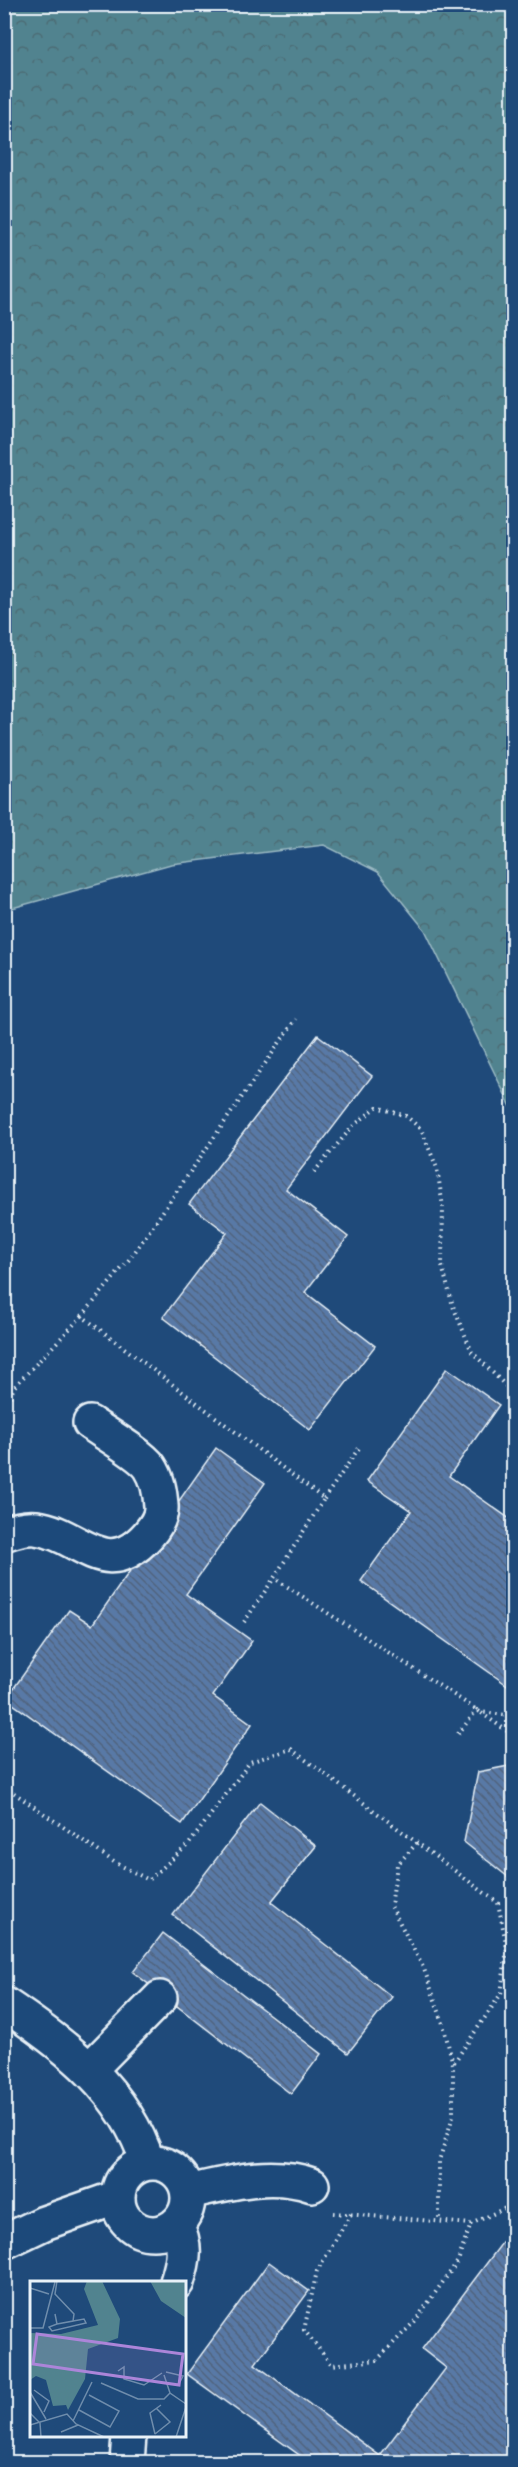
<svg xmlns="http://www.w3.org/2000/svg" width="518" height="2467" viewBox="0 0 518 2467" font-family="'Gochi Hand',sans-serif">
<defs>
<pattern id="forest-crowns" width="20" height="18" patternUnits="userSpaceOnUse" patternTransform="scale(1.5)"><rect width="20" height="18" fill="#51838f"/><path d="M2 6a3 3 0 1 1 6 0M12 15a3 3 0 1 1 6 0" fill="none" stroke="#4d6b73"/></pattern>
<pattern id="building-back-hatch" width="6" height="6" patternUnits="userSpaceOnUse" patternTransform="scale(1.5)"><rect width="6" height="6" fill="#5979a6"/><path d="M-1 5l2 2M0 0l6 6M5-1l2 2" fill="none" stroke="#50637d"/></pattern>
</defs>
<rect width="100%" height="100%" fill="#1f4a7a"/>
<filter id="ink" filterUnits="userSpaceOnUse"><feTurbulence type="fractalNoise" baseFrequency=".0167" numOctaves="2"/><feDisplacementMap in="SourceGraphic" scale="12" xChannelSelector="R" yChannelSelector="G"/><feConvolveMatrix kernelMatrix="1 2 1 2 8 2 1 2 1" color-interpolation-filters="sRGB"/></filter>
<g filter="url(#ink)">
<path fill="url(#forest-crowns)" stroke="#9cbac4" stroke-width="1.5" d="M5,4L513,5V1111L425,930L378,872L324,845L171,864L5,910Z"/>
<path fill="url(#building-back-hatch)" stroke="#e8f1f8" stroke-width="1.5" d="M318,1035L372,1076L286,1189L348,1237L305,1292L375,1346L310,1430L163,1317L227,1233L189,1204Z
M447,1368L499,1405L449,1476L514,1522V1682L510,1687L361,1581L411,1511L367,1481Z
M216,1448L265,1483L186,1594L252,1641L213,1696L252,1724L182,1824L6,1699L69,1610L92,1625Z
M514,1765V1875L508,1877L464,1842L478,1772Z
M260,1802L316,1846L271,1902L392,1997L348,2053L173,1915Z
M163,1933L321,2054L291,2094L133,1972Z
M508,2235L514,2239V2462H392L381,2454L446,2368L422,2349Z
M269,2262L309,2291L255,2364L380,2456L375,2462H309L187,2374Z"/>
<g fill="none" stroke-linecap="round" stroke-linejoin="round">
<defs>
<path id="minor" d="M4,1534C15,1530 24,1527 36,1528C80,1533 105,1583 148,1535C155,1527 162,1516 161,1506C160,1492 158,1479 150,1467C142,1455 103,1432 90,1423
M4,2004C67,2046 124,2089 148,2163
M90,2069L160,1998
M118 2198a35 35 0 1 1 70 0a35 35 0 1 1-70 0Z
M188,2192C229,2183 271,2171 312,2185
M176,2224C187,2246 184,2260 177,2282
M4,2242L44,2223L118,2197
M127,2462L129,2436"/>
</defs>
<use href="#minor" stroke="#e8f1f8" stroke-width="38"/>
<path stroke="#e8f1f8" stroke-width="4" stroke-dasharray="1.5 4.5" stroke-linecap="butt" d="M314,1172L353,1126L377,1107L406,1116L421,1129L437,1168L443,1207L442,1266L453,1306L472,1352L514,1394
M82,1316L132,1256L296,1019
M4,1414L14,1387L82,1316L324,1499L274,1578L480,1712L514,1716
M324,1499L359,1448
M244,1622L274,1578
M458,1734L477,1710L514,1736
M4,1786L114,1862L149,1880L189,1844L250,1762L291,1749L498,1903L507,1948L501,1994L453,2064
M417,1843L397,1865L391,1906L424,1969L442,2020L453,2064V2116L439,2161V2221
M333,2213L471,2224L514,2204
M351,2214L317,2271L304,2330L332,2365L377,2360L415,2321L458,2261L471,2224"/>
<use href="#minor" stroke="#1f4a7a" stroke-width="33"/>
</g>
</g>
<g transform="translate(30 2281)">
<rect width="156" height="156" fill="#1f4a7a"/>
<path d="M57,0H72L90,38L88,57L58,68L55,98L38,129L36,124L23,125L16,99L6,95L0,99V52L31,53L68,44L54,8ZM120,0H156V37L131,20Z" fill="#51838f"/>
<path fill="none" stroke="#6f8dac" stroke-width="1.5" d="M27,0L25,13L44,33L43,40L27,43M0,7L19,13M25,33L27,43L19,46L22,50L56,42L54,38L43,40M0,47H13L25,1M88,90L94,86V98L114,104L132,92M136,91L153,95L150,101M134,94L140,112L156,123M71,102L108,118H134L140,112M4,109L19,120L14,131M0,111L16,138M49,129L80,146L89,130L59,114M0,132L10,142L11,156M43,140L62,101M0,144L37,133L46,143L74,156M31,151L48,144M125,153L140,141L126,127M125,153L120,132L131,124M146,156L156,126"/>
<path fill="#ac85d9" fill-opacity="0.15" stroke="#ac85d9" stroke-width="3" d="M7,53L153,73L149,104L3,83Z"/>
<rect width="156" height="156" fill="none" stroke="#e8f1f8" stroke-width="3"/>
</g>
<rect width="518" height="2467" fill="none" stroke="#1f4a7a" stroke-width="24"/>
<rect x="12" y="12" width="494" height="2443" fill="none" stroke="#e8f1f8" stroke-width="2" filter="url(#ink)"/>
</svg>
